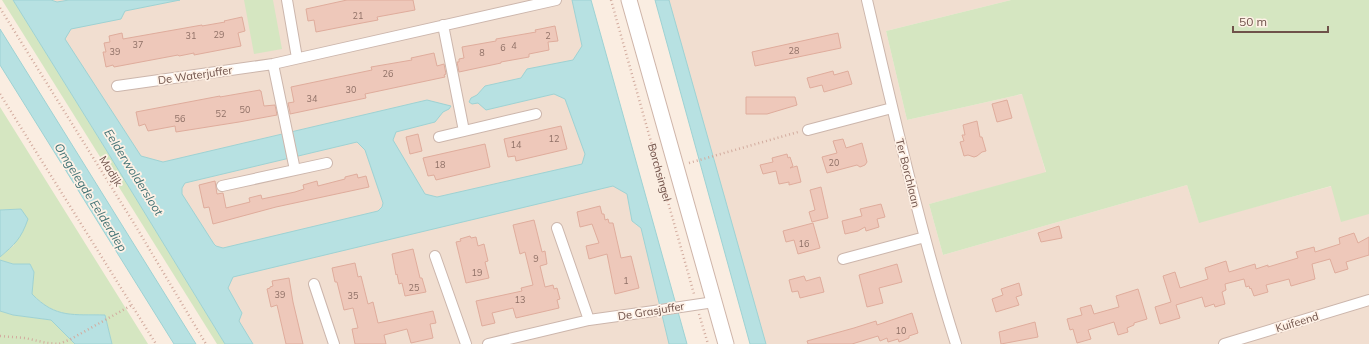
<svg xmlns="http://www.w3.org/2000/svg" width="1369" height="344" viewBox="0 0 1369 344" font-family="Mulish,sans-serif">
<rect width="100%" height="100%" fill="#faede1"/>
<path fill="#f1ded0" d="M37,0H582L680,344H245Z
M660,0H1011L886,31L907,120L1023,94L1046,173L929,204L943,255L1187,185L1199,222L1369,176V344H759Z"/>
<path fill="#d5e6c1" d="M2,0H13L113,161L225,344H217Z
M244,0H273L282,49L254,54Z
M1011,0H1369V214L1341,222L1331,186L1199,223L1187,185L943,255L929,204L1046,172L1022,94L907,120L886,31Z
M0,107L148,344H112L105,315C73,314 57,319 32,294L34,272L30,264H13L0,260V257L14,245L21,209L0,210Z
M0,311L13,315L51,320L75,344H0Z"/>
<path fill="#b7e1e2" stroke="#9ed2d3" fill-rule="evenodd" d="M13,0H51L57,2L69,0H180L125,11L121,19L71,29L65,39L141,156L163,162L427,100L451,106L449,109L443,112L435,122L396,132L393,140L425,194L437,197L582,164L585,154L565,99L554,94L486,110L478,103L472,104L469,102L471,98L477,95L485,86L521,78L527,69L573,60L582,46L572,0H591L687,344H669L641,228L632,221L627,194L613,186L233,277L228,288L242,313L239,321L253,344H225L105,148ZM357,142L365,150L383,203L382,207L378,211L223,248L216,246L214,244L182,194V188L185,183Z
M655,0H669L766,344H750Z
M0,29L196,344H174L0,65Z
M21,209L28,219C21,239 15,244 0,257V210Z
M0,260L13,264H30L34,272L32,294C56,319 74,314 105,315L112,344H75L51,320L13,315L0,311Z"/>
<path fill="#eec8ba" stroke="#dfac9c" d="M347,0H413L415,10L377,17L378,20L362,23L316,32L314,20L308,21L306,9Z
M242,17L245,31L238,33L241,46L194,55V53L179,56L178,55L114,67L113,65L106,67L103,52H106L104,43L110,42L109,36L122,33L123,39L202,25V26L225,22L224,21Z
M555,26L558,41L548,42L549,50L529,54V57L501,62V63L459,72L457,62H459V59L464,58L462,47L496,41V39L536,32L535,30Z
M838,33L841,48L755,66L752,52Z
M434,53L437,66L444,64L446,74L444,75L445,77L365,94L366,98L290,114V112L288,103L294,102L291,87L372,70L371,67L412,60L411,58Z
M833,71L834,75L848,71L852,84L824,92L822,85L810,88L807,78Z
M260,90V91H261L264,106L275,105L277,115L239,122L176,132L175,126L148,131L145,124L139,126L136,112L220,96V97Z
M746,97H795L797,105L767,114H746Z
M1007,100L1012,118L997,122L992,104Z
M977,121L980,137H982L986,151L982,152L977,156L974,157L968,155L964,156L960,142L964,141L962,135H965L963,125Z
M561,126L567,149L516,161L515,156L508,157L504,139Z
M418,134L422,151L410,154L406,137Z
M843,139L846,148L862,143L867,162L865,165L860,167L857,165L827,173L822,157L837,153L833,141Z
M485,144L490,167L436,180L434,175L428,176L423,158Z
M787,154L788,158L790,157L793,166L790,168L797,166L801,182L789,185V182L779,184L776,171L763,174L760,165L773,162L772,158Z
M357,174L358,178L366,176L369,187L276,207L213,224L209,207L204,208L199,185L215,181L217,194L223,193L226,208L250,202L249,198L261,195L262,199L295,192L304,189L303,185L317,181L318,186L345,179V177Z
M821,187L828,218L812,222L809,212L815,210L810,190Z
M881,204L885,217L877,219L879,227L866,231L865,227L858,231L845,234L842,221L862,216L860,209Z
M600,206L602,214H604L605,220L608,219L609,223H613L621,258L631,256L639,288L615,294L607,254L589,259L586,246L599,243L592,224L580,227L577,212Z
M534,220L542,252L545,251L547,264L540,266L545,287L553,285L554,289L557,288L560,299L557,300L559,308L516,318L513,308L492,313L495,323L482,326L476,301L522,291L521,288L533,285L525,252L520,254L513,225Z
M813,223L820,248L798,254L794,240L786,242L783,231Z
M1059,226L1062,238L1041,242L1038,233Z
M1354,233L1358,243L1369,237V255L1346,262L1348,269L1335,273L1330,259L1312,264L1315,279L1291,286L1289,279L1266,285L1268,292L1254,296L1251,288L1250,289L1249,286L1246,287L1244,279L1225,284L1226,290L1222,292L1225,304L1215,307L1214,304L1205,307L1202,297L1176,305L1180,318L1160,324L1155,307L1171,302L1163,276L1175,272L1180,288L1208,279L1205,268L1226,261L1229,272L1255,264L1256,269L1268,265V267L1298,258L1296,252L1314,247L1315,252L1340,244L1339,238Z
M470,236L471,238L476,237L478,246L484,244L488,261L485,262L489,278L466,283L456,242L461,241L460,239Z
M413,249L420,278H422L426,292L405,296L402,283L399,284L397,274L396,275L392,254Z
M355,263L358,277L361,276L368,304L373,302L378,323L433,311L436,323L430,324L433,338L411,343L407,329L384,335L386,344H355L352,329L358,328L353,308L344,310L337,282H335L332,268Z
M897,264L902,282L879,288L883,303L867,307L859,275Z
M804,276L806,281L820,277L824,292L800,298L798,291L792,292L789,280Z
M289,278L293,302L303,344H286L277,305L271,307L267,289L270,288V287L273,286L272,281Z
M1019,283L1022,295L1016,297L1019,305L996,312L992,299L1003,295L1001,289Z
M1138,289L1147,319L1134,323V325L1127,328L1128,332L1118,335L1114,322L1088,330L1091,339L1077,343L1073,329L1070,330L1067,319L1082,315L1080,308L1091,305L1094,314L1119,307L1116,296Z
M912,313L918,333L909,336V338L899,342L898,339L888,342L887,338L880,341L878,336L852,344H808L807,341L854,328L876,321L877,325Z
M1035,322L1038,337L1001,344L999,332Z"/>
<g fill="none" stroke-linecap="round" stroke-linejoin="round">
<defs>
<path id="street" d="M287,0L297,58
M867,0C894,115 920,231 956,344
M443,25L464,131
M273,64L295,170
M117,86L273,64L556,0
M808,130L892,108
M439,137L536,114
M222,186L327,163
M557,228L589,320
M435,256L466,344
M843,259L925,237
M314,284L334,344
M488,344L589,320L654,311L714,302
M1224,344L1369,300"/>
<path id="secondary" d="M629,0L726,344"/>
</defs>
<use href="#street" stroke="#ccb6ac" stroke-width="12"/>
<use href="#secondary" stroke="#cfb5a9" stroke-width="17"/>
<g stroke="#d2ab9e" stroke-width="2.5" stroke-dasharray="1 3" stroke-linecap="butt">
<path id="s1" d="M611,0L694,294"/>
<path d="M0,8L135,225L206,344"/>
<path d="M0,94L156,344"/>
<path d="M689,163L798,132"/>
<path d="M699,314L708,344"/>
<path d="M0,336L25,338L47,343L59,344L71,339L132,305"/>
</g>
<use href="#street" stroke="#fff" stroke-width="10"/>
<use href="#secondary" stroke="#fff" stroke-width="15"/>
</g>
<g text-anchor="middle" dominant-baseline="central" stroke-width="3.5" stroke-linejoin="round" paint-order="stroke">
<g font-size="9" fill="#8f7066">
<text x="358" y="15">21</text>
<text x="219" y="34">29</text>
<text x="191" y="35">31</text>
<text x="548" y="35">2</text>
<text x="138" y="44">37</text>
<text x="514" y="45">4</text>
<text x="503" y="47">6</text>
<text x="794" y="50">28</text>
<text x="115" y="51">39</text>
<text x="482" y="52">8</text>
<text x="388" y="73">26</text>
<text x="351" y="89">30</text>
<text x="312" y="98">34</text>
<text x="245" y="109">50</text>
<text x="221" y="113">52</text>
<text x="180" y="118">56</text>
<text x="554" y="138">12</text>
<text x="516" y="144">14</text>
<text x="834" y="162">20</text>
<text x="440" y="164">18</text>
<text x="804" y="243">16</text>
<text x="536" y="258">9</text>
<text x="477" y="272">19</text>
<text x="626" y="280">1</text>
<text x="414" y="287">25</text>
<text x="280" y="294">39</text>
<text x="353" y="295">35</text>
<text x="520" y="299">13</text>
<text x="901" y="330">10</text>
</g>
<g font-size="11" fill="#6f524a" stroke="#fef1e6">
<text transform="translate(195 75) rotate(-8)">De Waterjuffer</text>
<text transform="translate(111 171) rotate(58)">Madijk</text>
<text stroke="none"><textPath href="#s1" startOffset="179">Borchsingel</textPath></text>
<text transform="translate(908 173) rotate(76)">Ter Borchlaan</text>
<text transform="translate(651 311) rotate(-9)">De Grasjuffer</text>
<text transform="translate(1297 322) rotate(-17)">Kuifeend</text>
</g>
<g font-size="12" font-style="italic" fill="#407274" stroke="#fef1e6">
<text transform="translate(134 172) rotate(58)">Eelderwoldersloot</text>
<text transform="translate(91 197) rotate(58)">Omgelegde Eelderdiep</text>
</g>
</g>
<path d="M1233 26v6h95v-6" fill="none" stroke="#6f524a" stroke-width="2"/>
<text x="1239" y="26" font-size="12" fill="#6f524a" stroke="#fef1e6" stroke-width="3" paint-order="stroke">50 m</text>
</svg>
